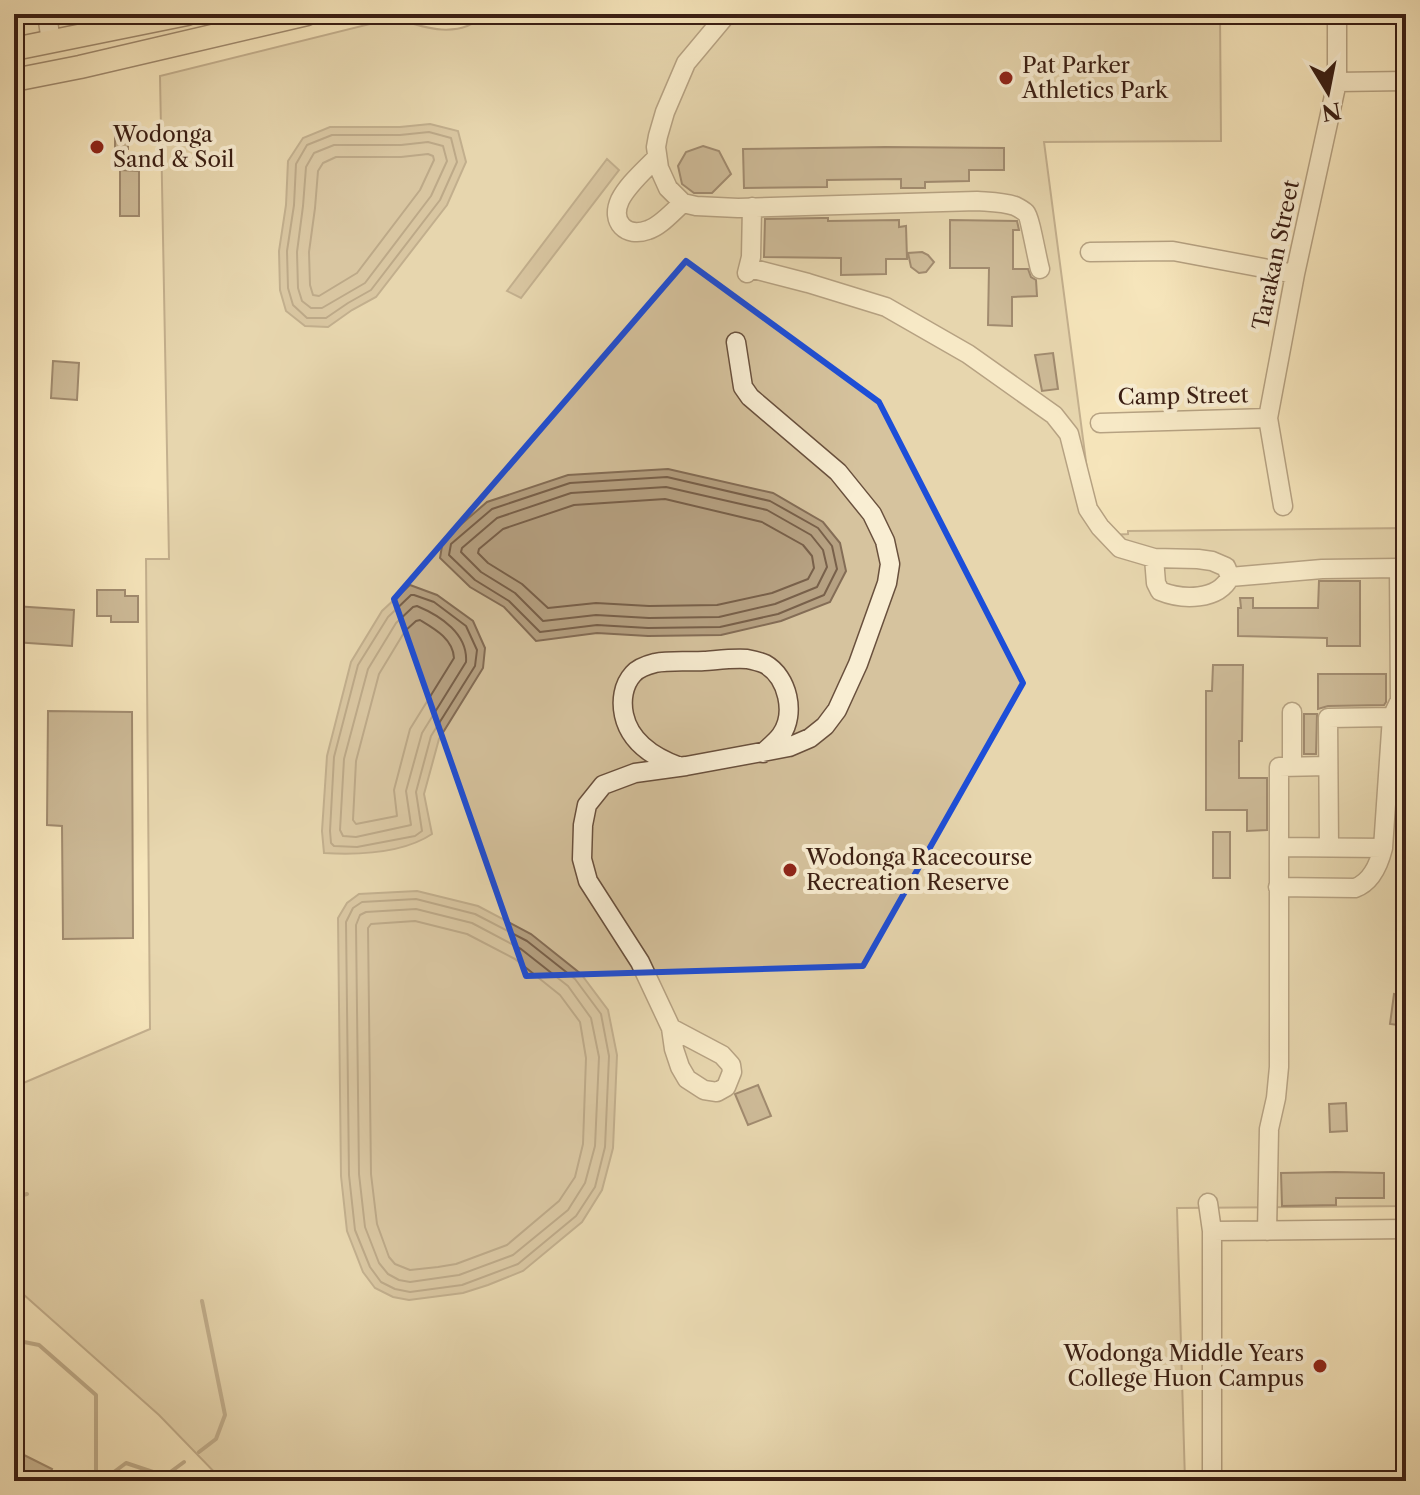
<svg xmlns="http://www.w3.org/2000/svg" width="1420" height="1495" viewBox="0 0 1420 1495" font-family="'Libre Caslon Text',serif">
<rect width="100%" height="100%" fill="#f6e5bb"/>
<filter id="stains"><feTurbulence type="fractalNoise" baseFrequency=".0025" numOctaves="4"/><feColorMatrix values="0 0 0 0 .2 0 0 0 0 .09 0 0 0 0 .02 0 0 0 .5 -.17"/></filter>
<radialGradient id="worn" r=".72"><stop offset=".6" stop-color="#630" stop-opacity="0"/><stop offset="1" stop-color="#630" stop-opacity=".3"/></radialGradient>
<path fill="#d6c39e" stroke="#887058" stroke-width="2" d="M485,14H1220L1221,141L1044,142L1093,515L1110,535L1128,534V531L1406,528V1206L1177,1208L1185,1481H223L159,1415L14,1286V1087L150,1029L146,559H169L160,76L394,18C424,28 460,40 485,14Z"/>
<path fill="#b6a182" stroke="#846d56" stroke-width="2" d="M430,124L458,131L466,162L447,205L376,297L352,310L328,327L305,326L286,311L280,290L279,251L286,205L288,161L303,138L330,127H400Z
M607,159L619,170L521,298L507,291Z
M668,469L773,493L823,522L840,543L846,571L830,602L781,621L721,635L648,636L597,633L536,641L504,607L470,587L440,558L443,540L487,502L568,475Z
M410,585L437,595L473,621L485,648L483,668L439,739L424,794L432,834C402,854 359,855 324,853L322,831L327,756L351,662L382,611Z
M417,891L478,906L531,934L581,974L608,1010L617,1055L613,1148L602,1190L582,1222L523,1271L488,1285L463,1293L409,1300L393,1297L375,1288L363,1272L347,1231L341,1176L338,918L347,903L359,894Z"/>
<g fill="none" stroke-linecap="round" stroke-linejoin="round">
<path stroke="#78604a" stroke-width="2" d="M429,132L451,138L457,162L440,200L371,290L348,303L326,318H307L293,305L288,288L287,251L294,205L296,164L307,145L332,135H400Z
M428,142L443,146L447,161L431,196L365,283L322,308H311L302,301L298,288L297,252L303,206L306,167L314,153L334,145H401Z
M428,154L433,156L434,160L420,190L357,273L319,296L313,295L310,285L309,252L315,208L318,171L323,163L336,157H401Z
M667,477L770,501L818,528L832,546L837,569L824,595L778,614L720,627L648,628L597,625L540,632L509,601L475,580L449,555L451,544L492,509L570,483Z
M666,487L767,510L811,535L823,550L827,567L817,587L775,604L719,617L649,618L596,615L543,621L515,593L481,572L461,552L462,548L497,518L571,493Z
M665,499L762,522L803,545L812,556L814,568L808,579L772,593L717,605L649,606L596,603L548,608L522,584L488,563L478,553L479,549L503,529L574,505Z
M414,595L434,602L466,626L477,650L475,666L431,736L416,792L422,831L415,836L357,847L334,846L331,843L330,831L334,757L358,665L388,617L411,595Z
M417,606C441,616 468,634 466,662L422,733L406,791L411,825L356,837L343,836L340,830L344,759L368,669L396,623L413,607Z
M420,620C435,629 453,639 454,658L410,729L394,790L397,816L356,824L353,820L356,761L379,674L405,631L416,621Z
M416,899L475,914L527,941L575,979L601,1014L609,1056L605,1147L595,1187L576,1216L518,1264L462,1285L410,1292L395,1289L381,1282L370,1267L355,1230L349,1175L346,922L353,908L362,902Z
M416,909L472,923L521,949L568,986L591,1018L599,1057L595,1146L585,1183L568,1210L513,1255L459,1275L410,1282L399,1280L388,1274L379,1263L365,1227L359,1174L356,925L360,915L366,912Z
M415,921L467,934L515,959L560,995L580,1022L586,1058L583,1144L575,1177L559,1201L507,1245L456,1264L438,1267L410,1270L395,1264L389,1257L377,1224L371,1174L368,928L371,924Z"/>
<path stroke="#846d56" stroke-width="4" d="M14,1197L27,1194
M14,1340L39,1345L96,1395V1481
M199,1452L216,1439L225,1415L202,1301
M102,1481L126,1463L165,1476L184,1462"/>
</g>
<path fill="#9c856a" stroke="#3a1e13" stroke-width="2" d="M115,124H128V149H115Z
M703,146L719,151L731,174L712,193H694L682,184L678,166L686,152Z
M886,147L1004,148V170H969V181L925,182V188H901V179L827,180V187L744,188L743,149Z
M120,170L139,171V216H120Z
M822,218H828V221L899,220V227L906,226L907,259H886V274L841,275V258L764,257L765,219Z
M950,220L1017,221L1019,230H1013V269H1028L1031,277L1036,280L1037,296L1012,297V326L988,325L989,268H950Z
M922,252L928,255L934,262L926,272L919,273L911,267L908,253Z
M1053,353L1058,389L1042,391L1035,355Z
M53,361L79,363L77,400L51,398Z
M1319,581H1360V646H1327V638L1238,636V608H1241L1240,598H1253V608H1318Z
M97,590H125V596H138V622H111V616H97Z
M14,606L74,610L72,646L14,642Z
M1213,665H1243L1242,741H1239V778H1267V830L1247,831V810H1206V691H1212Z
M1318,674H1386V702L1384,705L1328,706L1318,709Z
M48,711L132,712L133,938L63,939L62,826L47,825Z
M1304,714H1317L1316,754H1304Z
M1213,832H1230V878H1213Z
M1394,994L1406,996V1026L1390,1024Z
M758,1085L771,1116L748,1125L735,1094Z
M1346,1103L1347,1131L1330,1132L1329,1104Z
M1335,1172L1384,1173V1198H1336V1205L1282,1206L1281,1173Z
M14,1450L52,1469L46,1481H14Z"/>
<g fill="none" stroke-linecap="round" stroke-linejoin="round">
<defs>
<path id="minor" d="M47,14L51,42
M727,14L686,63L665,112L658,136L656,147L659,168L668,188L683,203L696,206L738,208L977,201C989,202 1003,202 1015,206C1017,207 1024,211 1026,213C1030,217 1037,259 1040,269
M1337,82L1406,81
M657,157C645,170 628,184 620,200C610,222 626,238 648,230C661,226 673,211 683,203
M1090,252L1173,251L1295,274
M750,268L808,283L886,307L968,354L1054,415L1069,434L1088,509L1100,527L1120,548L1154,558L1198,559L1212,561L1226,567L1230,577L1322,569L1399,568L1400,700L1392,717L1328,718L1329,847
M747,273L751,257L752,207
M1100,423L1268,418
M1283,506L1268,418L1295,274L1337,82V14
M1154,558L1156,583L1160,591C1182,600 1218,601 1230,577
M1292,712V767
M680,767C655,758 630,743 624,715C621,701 623,685 633,674C638,668 647,665 655,663C670,660 688,662 704,661C718,660 733,658 747,659C752,660 760,662 765,664C788,677 796,714 781,735C776,742 769,747 763,753
M1279,847L1383,848
M1278,887L1355,888C1372,882 1379,864 1383,848L1392,717L1401,716
M671,1028L722,1055L731,1065L732,1072L726,1087L717,1092L704,1090L687,1079L680,1067L674,1049L671,1028L640,962L588,881L582,859L583,825L587,805L603,785L635,773L686,766L789,747L810,738L825,726L837,710L858,664L887,583L890,564L885,541L872,514L838,472L750,397L743,387L736,342
M1208,1203L1212,1231V1481
M1212,1231L1406,1229
M1267,1231L1269,1129L1276,1098L1279,1067V767L1328,766"/>
<path id="major" d="M14,49L187,14
M14,80L80,67L307,14"/>
</defs>
<use href="#minor" stroke="#69503d" stroke-width="21"/>
<use href="#major" stroke="#3a1e13" stroke-width="25"/>
<use href="#minor" stroke="#f9eed3" stroke-width="18"/>
<use href="#major" stroke="#f6e5bb" stroke-width="22"/>
</g>
<path d="M0 0H1420V1495H0ZM686,261L879,402L1023,683L863,966L526,976L394,599Z" fill="#f6e5bb" fill-opacity=".55" fill-rule="evenodd"/>
<path fill="none" stroke="#1d4ed8" stroke-width="6" stroke-linejoin="round" d="M686,261L879,402L1023,683L863,966L526,976L394,599Z"/>
<g fill="#8f2418" stroke="#f9eed3" stroke-width="3">
<circle cx="1006" cy="78" r="8"/>
<circle cx="97" cy="147" r="8"/>
<circle cx="790" cy="870" r="8"/>
<circle cx="1320" cy="1366" r="8"/>
</g>
<g text-anchor="middle" dominant-baseline="central" stroke-width="8" stroke-linejoin="round" paint-order="stroke">
<g font-size="22" fill="#3a1e13" stroke="#f9eed3" text-anchor="start">
<text x="1022" y="65">Pat Parker<tspan x="1022" dy="25">Athletics Park</tspan></text>
<text x="113" y="134">Wodonga<tspan x="113" dy="25">Sand &amp; Soil</tspan></text>
<text x="806" y="857">Wodonga Racecourse<tspan x="806" dy="25">Recreation Reserve</tspan></text>
<text x="1304" y="1353" text-anchor="end">Wodonga Middle Years<tspan x="1304" dy="25">College Huon Campus</tspan></text>
</g>
<g font-size="22" fill="#3a1e13" stroke="#f9eed3">
<text transform="translate(1276 255) rotate(-78)">Tarakan Street</text>
<text transform="translate(1183 396) rotate(-1)">Camp Street</text>
</g>
</g>
<rect width="1420" height="1495" fill="none" stroke="#f6e5bb" stroke-width="48"/>
<rect x="16" y="16" width="1388" height="1463" fill="none" stroke="#3a1e13" stroke-width="4"/>
<rect x="24" y="24" width="1372" height="1447" fill="none" stroke="#3a1e13" stroke-width="2"/>
<g transform="translate(1328 92) rotate(170)" stroke="#f9eed3" stroke-width="6" paint-order="stroke">
<path d="M0-6L14 30L0 20L-14 30Z" fill="#3a1e13"/>
<text y="-12" font-size="22" font-weight="bold" text-anchor="middle" fill="#3a1e13">N</text>
</g>
<rect width="100%" height="100%" filter="url(#stains)"/>
<rect width="100%" height="100%" fill="url(#worn)"/>
</svg>
